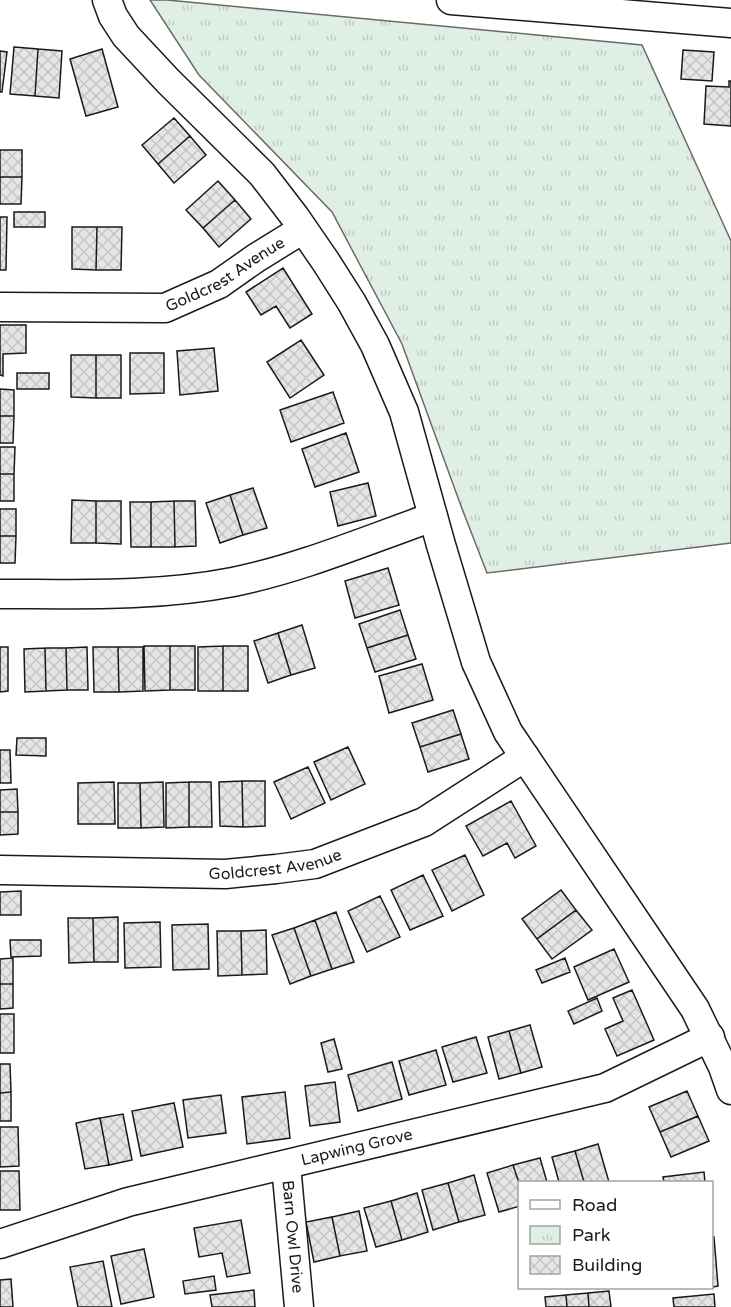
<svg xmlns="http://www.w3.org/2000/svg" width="731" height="1307" viewBox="0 0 731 1307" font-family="'Varela Round',sans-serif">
<defs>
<pattern id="park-tufts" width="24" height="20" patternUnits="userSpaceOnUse" patternTransform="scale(1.5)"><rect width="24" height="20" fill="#e0efe3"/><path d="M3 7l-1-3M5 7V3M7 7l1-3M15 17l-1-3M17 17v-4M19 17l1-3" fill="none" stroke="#c0ccc2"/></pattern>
<pattern id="building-cross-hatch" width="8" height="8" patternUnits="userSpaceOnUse" patternTransform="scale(1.5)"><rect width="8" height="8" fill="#e6e6e6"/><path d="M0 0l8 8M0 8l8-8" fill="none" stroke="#c5c5c5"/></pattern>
</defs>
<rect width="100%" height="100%" fill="#fff"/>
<path fill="url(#park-tufts)" stroke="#6a6a6a" stroke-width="1.5" d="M150,0H167L642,45L731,241V543L487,573L461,506L402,344L332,212L199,75Z"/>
<path fill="url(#building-cross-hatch)" stroke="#1a1a1a" stroke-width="1.5" d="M14,47L38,49L35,96L10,94Z
M38,49L62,51L59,98L35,96Z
M102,49L118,107L86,116L70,59Z
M683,50L714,52L712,81L681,79Z
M0,51L7,52L2,92H0Z
M729,81H731V126L704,124L706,86L729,87Z
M174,118L190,136L158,164L142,145Z
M190,136L206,155L174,183L158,164Z
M0,150H22V177H0Z
M0,177H22L21,204H0Z
M218,181L235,200L203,228L186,210Z
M235,200L251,219L219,247L203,228Z
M14,212H45V227H14Z
M0,217H7L6,270H0Z
M72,227H97L96,270L72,269Z
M97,227H122L121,270H96Z
M283,268L312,314L290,328L276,306L261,315L246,292Z
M0,325H26V353L3,354V376L0,375Z
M301,340L324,375L290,398L267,362Z
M214,348L218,391L180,395L177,351Z
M130,353H164V393L130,394Z
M71,355H96V398L71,397Z
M96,355H121V398H96Z
M17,373H49V389H17Z
M0,389L14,390V416H0Z
M333,392L344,423L291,442L280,410Z
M0,416H14L13,443H0Z
M346,433L359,472L315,487L302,449Z
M0,447H15L14,474H0Z
M0,474H14V501H0Z
M368,483L376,516L338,526L330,492Z
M253,488L267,528L243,535L230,495Z
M230,495L243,535L220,543L206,503Z
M72,500L96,501V543H71Z
M96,501H121V544L96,543Z
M174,501L175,547H151V502Z
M174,501H195L196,546L175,547Z
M130,502H151V547H131Z
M0,509H16V536H0Z
M0,536H16L15,563H0Z
M388,568L399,605L355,618L345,581Z
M400,610L408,635L367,648L359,624Z
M302,625L315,668L291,675L278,633Z
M278,633L291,675L268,683L254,641Z
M408,635L416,659L375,672L367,648Z
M144,646H170V690L145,691Z
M170,646H195V690H170Z
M223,646V691H198V647Z
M223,646H248V691H223Z
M0,647H8V691L0,692Z
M87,647L88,690H67L66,648Z
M93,647H118L119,692H94Z
M118,647H143V691L119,692Z
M45,648H66L67,690L46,691Z
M45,648L46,691L25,692L24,649Z
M422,664L433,700L389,713L379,676Z
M453,710L461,734L420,747L412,723Z
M461,734L469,759L428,772L420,747Z
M17,738H46V756L16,755Z
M348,747L365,784L331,800L314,762Z
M0,750H10L11,783H0Z
M308,767L325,803L291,819L274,782Z
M242,781L243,827L220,826L219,782Z
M242,781H265V826L243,827Z
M114,782L115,824H78V783Z
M163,782L164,827L141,828L140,783Z
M189,782V827L166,828V783Z
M189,782H211L212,827H189Z
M118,783H140L141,828H118Z
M17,789L18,812H0V790Z
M511,801L536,846L515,858L507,843L483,856L466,826Z
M0,812H18V834L0,835Z
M465,855L484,895L452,911L432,870Z
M423,875L443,916L410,930L391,890Z
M561,890L576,910L537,939L522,919Z
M21,891V915H0V892Z
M380,896L400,937L367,952L348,911Z
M576,910L592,930L552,959L537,939Z
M336,912L354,962L332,969L315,920Z
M118,917V962H94L93,918Z
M68,918H93L94,962L69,963Z
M315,920L332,969L311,976L294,928Z
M160,922L161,967L125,968L124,923Z
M208,924L209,969L173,970L172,925Z
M294,928L311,976L290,984L272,935Z
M266,930L267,974L242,975L241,931Z
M217,931H241L242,975L218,976Z
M10,940H41V956L11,957Z
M614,949L629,982L588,1000L574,967Z
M13,958V984H0V959Z
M565,958L570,972L542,983L536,970Z
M0,984H13V1008L0,1009Z
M632,990L654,1040L617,1056L605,1029L623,1021L613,998Z
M597,998L602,1011L574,1024L568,1011Z
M0,1014H14V1053H0Z
M530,1025L542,1067L521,1073L509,1031Z
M509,1031L521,1073L499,1079L488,1037Z
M476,1037L487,1073L453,1082L442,1047Z
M334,1039L342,1069L328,1072L321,1043Z
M436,1050L446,1085L409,1095L399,1061Z
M392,1062L402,1099L358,1111L348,1075Z
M0,1064H10L11,1092L0,1093Z
M335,1082L340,1122L310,1126L305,1086Z
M687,1091L698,1116L660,1132L649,1107Z
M11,1092V1121H0V1093Z
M285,1092L290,1138L247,1144L242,1097Z
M221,1095L226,1133L188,1138L183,1100Z
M174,1103L183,1147L141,1156L132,1111Z
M123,1114L132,1160L109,1165L100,1118Z
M698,1116L709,1141L671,1157L660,1132Z
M100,1118L109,1165L85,1169L76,1123Z
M0,1127H18L19,1166L0,1167Z
M598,1144L609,1182H584L575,1151Z
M575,1151L584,1182H559L552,1157Z
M540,1158L547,1182H520V1186L513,1165Z
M513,1165L520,1186V1206L499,1212L487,1173Z
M0,1171H19L20,1210H0Z
M704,1172L705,1182H664L663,1177Z
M474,1175L485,1215L459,1222L448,1183Z
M448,1183L459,1222L433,1230L422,1190Z
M417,1193L428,1232L402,1240L391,1201Z
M391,1201L402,1240L376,1247L364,1208Z
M359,1211L367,1251L340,1256L332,1217Z
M332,1217L340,1256L314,1262L306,1222Z
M241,1220L250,1273L227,1277L222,1253L199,1257L194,1228Z
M712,1237H714L718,1286L712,1287Z
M144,1249L154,1297L121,1304L111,1256Z
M103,1261L112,1307H78L70,1267Z
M214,1276L216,1290L185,1294L183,1281Z
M11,1279L13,1307H0V1280Z
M254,1290L255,1307H212L210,1295Z
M609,1291L611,1307H589L588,1293Z
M588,1293L589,1307H567L566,1295Z
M714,1294L715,1307H674L673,1298Z
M566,1295L567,1307H546L545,1297Z"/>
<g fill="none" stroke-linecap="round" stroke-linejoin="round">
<defs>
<g id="minor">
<path d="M107,0L113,16L126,36L168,81L262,174L295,217L326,262L352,303L375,345L404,412L441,545L476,662L508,732L695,1009L723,1067L731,1090"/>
<path d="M451,0L731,23"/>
<path id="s1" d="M0,307L165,308L219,284L256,258L303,229"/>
<path d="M0,594C78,594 156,597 233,582C302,568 367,540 433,517"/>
<path id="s2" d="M0,870L225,874L276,869L315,864L424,822L525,757"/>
<path id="s3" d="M286,1165L299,1307"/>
<path id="s4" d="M0,1244L128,1202L605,1088L710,1037"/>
</g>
</defs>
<use href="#minor" stroke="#1a1a1a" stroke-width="31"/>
<use href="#minor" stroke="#fff" stroke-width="28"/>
</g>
<g text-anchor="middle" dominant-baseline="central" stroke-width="4.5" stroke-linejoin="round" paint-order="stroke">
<g font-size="16" fill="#1a1a1a" stroke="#fff">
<text stroke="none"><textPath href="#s1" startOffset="234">Goldcrest Avenue</textPath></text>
<text stroke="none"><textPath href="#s2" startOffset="276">Goldcrest Avenue</textPath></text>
<text stroke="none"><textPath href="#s4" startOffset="370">Lapwing Grove</textPath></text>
<text stroke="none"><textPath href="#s3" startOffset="72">Barn Owl Drive</textPath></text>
</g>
</g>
<rect x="518" y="1181" width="195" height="108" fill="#ffffff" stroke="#a3a3a3" stroke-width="1.5"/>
<rect x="530" y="1200" width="30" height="9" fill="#ffffff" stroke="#a3a3a3" stroke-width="1.5"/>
<text x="572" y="1211" font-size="18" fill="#1a1a1a">Road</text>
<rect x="530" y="1226" width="30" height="18" fill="url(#park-tufts)" stroke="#a3a3a3" stroke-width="1.5"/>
<text x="572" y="1241" font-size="18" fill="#1a1a1a">Park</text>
<rect x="530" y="1256" width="30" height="18" fill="url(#building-cross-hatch)" stroke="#a3a3a3" stroke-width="1.5"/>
<text x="572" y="1271" font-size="18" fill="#1a1a1a">Building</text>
</svg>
